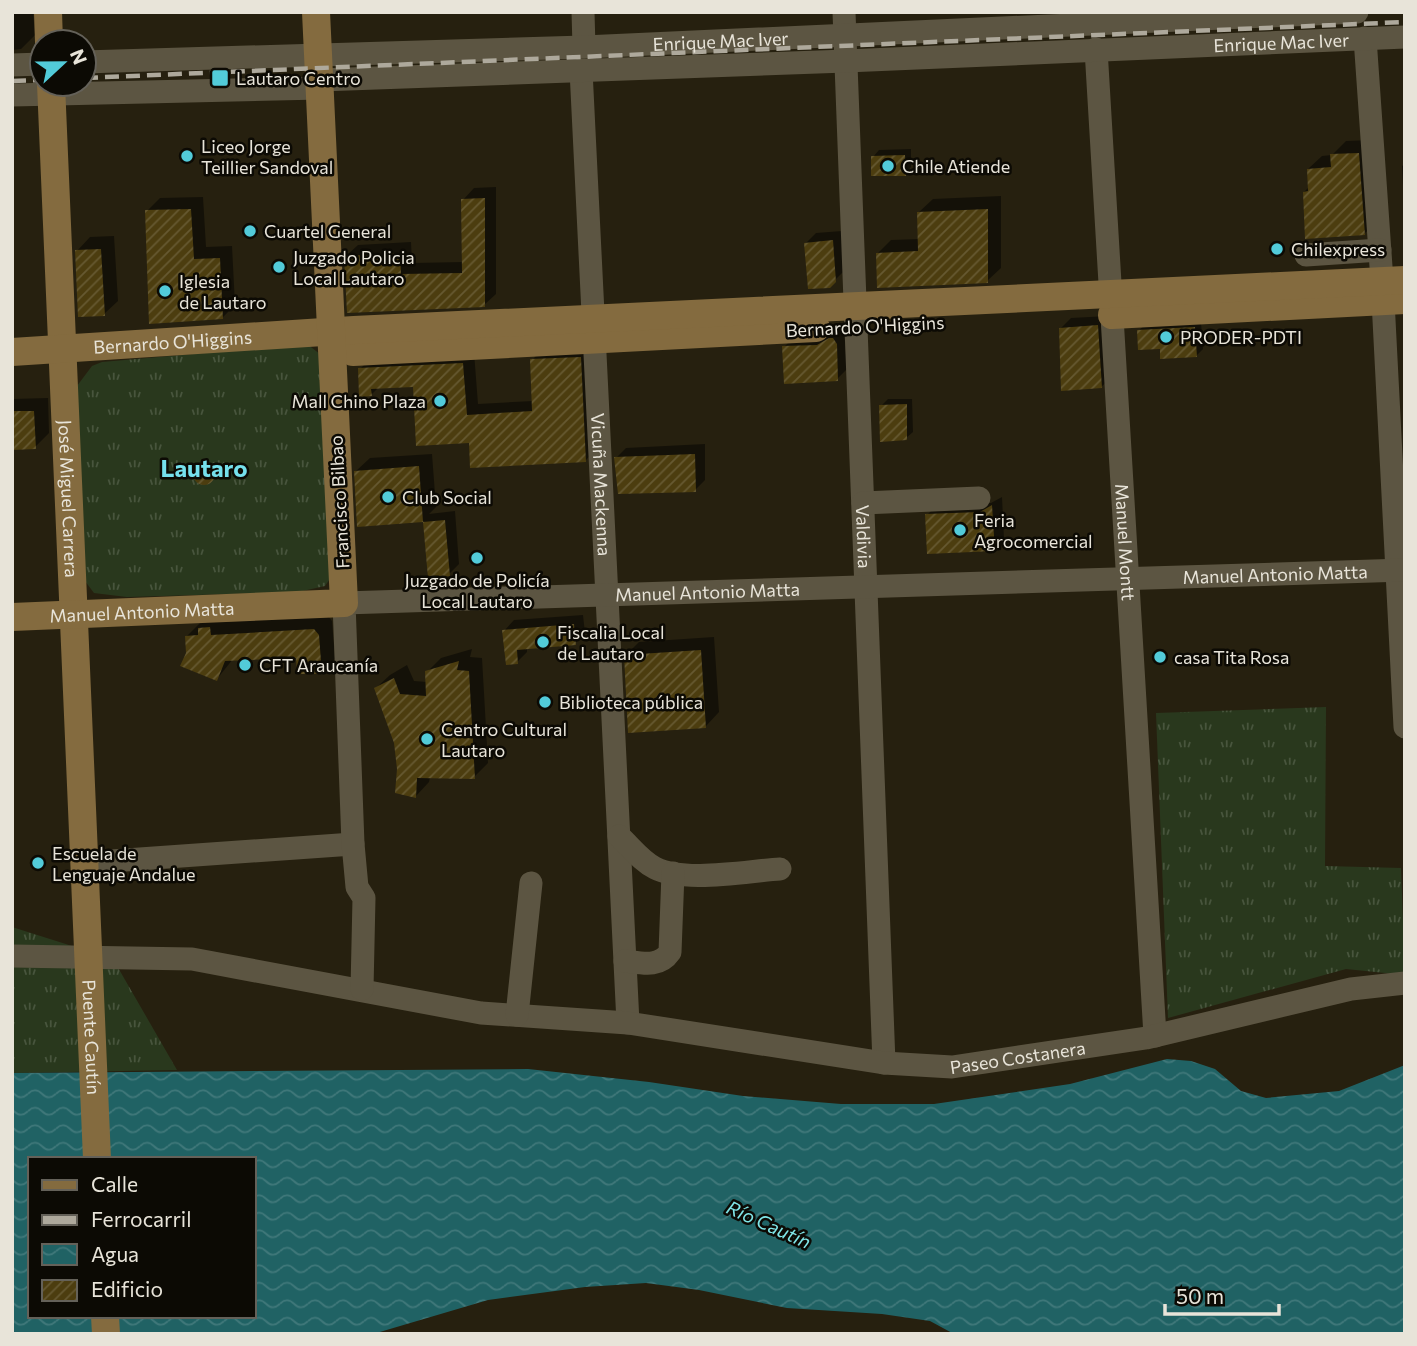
<svg xmlns="http://www.w3.org/2000/svg" width="1417" height="1346" viewBox="0 0 1417 1346" font-family="Commissioner,sans-serif">
<defs>
<pattern id="grass-tufts" width="24" height="20" patternUnits="userSpaceOnUse" patternTransform="scale(1.75)"><rect width="24" height="20" fill="#29381d"/><path d="M3 7l-1-3M5 7V3M7 7l1-3M15 17l-1-3M17 17v-4M19 17l1-3" fill="none" stroke="#48553d"/></pattern>
<pattern id="water-waves" width="16" height="10" patternUnits="userSpaceOnUse" patternTransform="scale(1.75)"><rect width="16" height="10" fill="#206264"/><path d="M0 5q4-4 8 0t8 0" fill="none" stroke="#40787a"/></pattern>
<pattern id="building-hatch" width="6" height="6" patternUnits="userSpaceOnUse" patternTransform="scale(1.75)"><rect width="6" height="6" fill="#4c3d0f"/><path d="M-1 1l2-2M0 6l6-6M5 7l2-2" fill="none" stroke="#665931"/></pattern>
</defs>
<rect width="100%" height="100%" fill="#26200f"/>
<path fill="url(#grass-tufts)" d="M307,344L325,358L332,576L325,586L298,592L127,597L94,593L82,577L74,390L92,366L102,362Z
M1326,707L1325,866L1401,868L1405,975L1346,969L1168,1018L1156,713Z
M12,927L113,959L177,1070L12,1073Z"/>
<path fill="url(#water-waves)" fill-rule="evenodd" d="M1167,1059L1191,1061L1215,1069L1241,1091L1266,1098L1339,1091L1405,1065V1334H954L930,1321L882,1314L787,1308L699,1290L646,1283L585,1287L488,1300L373,1334H12V1073L528,1069L649,1082L743,1096L841,1104H934L1070,1084ZM30,1159H254V1316H30Z"/>
<path fill="#0007" d="M12,12H33L35,35L21,49L12,50Z
M1372,140L1378,220L1364,234L1304,192L1309,187L1308,169L1322,156L1332,155L1346,141Z
M911,149V167L905,174L873,157L879,150Z
M1405,164V205H1404L1402,166Z
M496,187V294L484,305L346,256L358,245L411,242L412,263L464,262L463,200L474,188Z
M1001,196V268L987,281L877,254L891,240L919,239V212L933,199Z
M203,197L206,247L232,246L235,305L222,318L147,211L160,198Z
M842,231L845,270L829,286L806,243L816,233Z
M114,236L118,301L104,314L77,251L90,237Z
M1108,316L1112,377L1101,387L1061,328L1071,318Z
M1201,322L1203,349L1196,356L1162,347L1138,331L1145,325Z
M844,329L847,369L837,379L784,347L794,337L828,335Z
M592,346L597,448L586,460L470,441L414,385L379,387L371,395L360,369L371,358L474,352L478,404L533,401L532,360L543,349Z
M48,398L49,433L35,447L12,448V399Z
M888,399H912L913,432L906,438L881,406Z
M705,444V480L695,490L616,458L626,448Z
M432,454L436,507L429,514L455,511L459,564L449,574L430,576L424,521L359,525L356,471L370,458Z
M196 472a10 10 0 1 1 20 0a10 10 0 1 1-20 0Z
M1002,497L1004,539L994,549L927,515L937,505L991,503Z
M223,614L224,622L328,616L332,621L335,659L321,673L297,657L233,659L217,679L188,654L186,637L200,623Z
M583,615L585,633L575,643L527,647V652L517,662L504,631L514,620Z
M714,637L719,712L706,726L626,655L639,642Z
M472,649L470,657L482,658L488,763L474,777H430L429,782L416,796L399,769L395,743L376,688L390,675L407,665L414,681L427,682V672L441,658Z"/>
<path fill="url(#building-hatch)" d="M1359,153L1365,235L1305,239L1303,192L1308,191L1307,169L1331,167L1330,154Z
M905,155L906,176H871V156Z
M485,198V307L347,313L344,256L400,253L401,274L462,273L461,199Z
M191,209L194,259L220,258L223,319L149,324L145,210Z
M988,209V283L877,288L876,253L918,251L917,212Z
M833,240L836,282L830,288L808,289L804,243Z
M101,249L105,316L78,317L75,250Z
M1098,325L1102,388L1061,391L1059,328Z
M1195,327L1197,357L1160,359V349L1138,350L1137,330Z
M829,338H833L837,344L838,381L784,384L782,346L817,345Z
M581,357L586,462L470,468L469,443L416,446L413,387L371,389L372,396L359,397L358,368L463,363L467,415L532,411L530,359Z
M907,404V440L880,442L879,405Z
M12,411H34L36,449L12,450Z
M695,454L696,492L618,494L614,457Z
M193 474a11 11 0 1 1 22 0a11 11 0 1 1-22 0Z
M419,466L423,522L357,527L354,471Z
M992,505L995,551L927,554L925,514L980,512Z
M445,520L450,576L428,578L423,522Z
M574,624L576,645L517,650L518,664L506,665L502,630Z
M210,627L211,635L314,629L319,635L322,674H297L296,658L225,661L217,681L180,666L186,653L185,636L198,635V628Z
M701,650L706,728L628,733L624,655Z
M459,661L457,670L469,671L475,779L417,778L416,798L395,793L397,769L394,743L374,688L394,678L400,694L426,696L425,671Z"/>
<g fill="none" stroke-linecap="round" stroke-linejoin="round">
<g stroke="#5c5542" stroke-width="23">
<path d="M583,12L584,47"/>
<path id="s1" d="M844,12L884,1063"/>
<path d="M1365,38L1382,281L1405,727"/>
<path id="s2" d="M1096,49L1155,1036"/>
<path id="s3" d="M84,62L584,47L1357,12"/>
<path d="M12,65L42,64"/>
<path id="s4" d="M581,70L628,1023"/>
<path id="s5" d="M320,80L846,61L1405,37"/>
<path d="M12,95L320,88"/>
<path d="M1306,255L1380,250"/>
<path d="M863,503L979,498"/>
<path d="M619,836C631,847 641,861 655,868C684,883 747,871 780,869"/>
<path d="M83,863L353,844"/>
<path id="s6" d="M12,956L192,959L481,1013L628,1023L884,1063L952,1067L1146,1038L1351,989L1405,983"/>
<path d="M625,961C642,963 659,968 670,952L673,873"/>
<path id="s7" d="M362,989L364,898L357,887L353,844L344,603L1405,570"/>
<path d="M517,1015L531,883"/>
</g>
<g stroke="#846b3f" stroke-width="28">
<path d="M48,12L49,42"/>
<path id="s8" d="M51,84L97,1159"/>
<path d="M1112,315L1405,300"/>
<path d="M333,334L353,352L816,328"/>
<path id="s9" d="M12,352L354,330L1405,280"/>
<path id="s10" d="M12,617L344,603L316,12"/>
<path d="M105,1316L106,1334"/>
</g>
<path stroke="#aea99c" stroke-width="4.5" stroke-dasharray="14 7" stroke-linecap="butt" d="M84,78L1405,22
M12,81L42,80"/>
</g>
<g fill="#52cbd9" stroke="#0c0a04" stroke-width="2.5">
<rect x="211" y="69" width="18" height="18" rx="3.5"/>
<circle cx="187" cy="156" r="7"/>
<circle cx="888" cy="166" r="7"/>
<circle cx="250" cy="231" r="7"/>
<circle cx="1277" cy="249" r="7"/>
<circle cx="279" cy="267" r="7"/>
<circle cx="165" cy="291" r="7"/>
<circle cx="1166" cy="337" r="7"/>
<circle cx="440" cy="401" r="7"/>
<circle cx="388" cy="497" r="7"/>
<circle cx="960" cy="530" r="7"/>
<circle cx="477" cy="558" r="7"/>
<circle cx="543" cy="642" r="7"/>
<circle cx="1160" cy="657" r="7"/>
<circle cx="245" cy="665" r="7"/>
<circle cx="545" cy="702" r="7"/>
<circle cx="427" cy="739" r="7"/>
<circle cx="38" cy="863" r="7"/>
</g>
<g text-anchor="middle" dominant-baseline="central" stroke-width="5" stroke-linejoin="round" paint-order="stroke">
<g font-size="18" fill="#e8e4d9" stroke="#0c0a04">
<text stroke="none"><textPath href="#s3" startOffset="637">Enrique Mac Iver</textPath></text>
<text stroke="none"><textPath href="#s5" startOffset="962">Enrique Mac Iver</textPath></text>
<text transform="translate(865 326) rotate(-3)">Bernardo O'Higgins</text>
<text stroke="none"><textPath href="#s9" startOffset="161">Bernardo O'Higgins</textPath></text>
<text stroke="none"><textPath href="#s4" startOffset="415">Vicuña Mackenna</textPath></text>
<text stroke="none"><textPath href="#s8" startOffset="415">José Miguel Carrera</textPath></text>
<text transform="translate(339 502) rotate(-93)">Francisco Bilbao</text>
<text stroke="none"><textPath href="#s1" startOffset="525">Valdivia</textPath></text>
<text stroke="none"><textPath href="#s2" startOffset="494">Manuel Montt</textPath></text>
<text stroke="none"><textPath href="#s7" startOffset="1320">Manuel Antonio Matta</textPath></text>
<text stroke="none"><textPath href="#s7" startOffset="752">Manuel Antonio Matta</textPath></text>
<text stroke="none"><textPath href="#s10" startOffset="130">Manuel Antonio Matta</textPath></text>
<text stroke="none"><textPath href="#s8" startOffset="954">Puente Cautín</textPath></text>
<text stroke="none"><textPath href="#s6" startOffset="1015">Paseo Costanera</textPath></text>
</g>
<g font-size="18" fill="#e8e4d9" stroke="#0c0a04" text-anchor="start">
<text x="236" y="78">Lautaro Centro</text>
<text x="201" y="146">Liceo Jorge<tspan x="201" dy="21">Teillier Sandoval</tspan></text>
<text x="902" y="166">Chile Atiende</text>
<text x="264" y="231">Cuartel General</text>
<text x="1291" y="249">Chilexpress</text>
<text x="293" y="257">Juzgado Policia<tspan x="293" dy="21">Local Lautaro</tspan></text>
<text x="179" y="281">Iglesia<tspan x="179" dy="21">de Lautaro</tspan></text>
<text x="1180" y="337">PRODER-PDTI</text>
<text x="426" y="401" text-anchor="end">Mall Chino Plaza</text>
<text x="402" y="497">Club Social</text>
<text x="974" y="520">Feria<tspan x="974" dy="21">Agrocomercial</tspan></text>
<text x="477" y="580" text-anchor="middle">Juzgado de Policía<tspan x="477" dy="21">Local Lautaro</tspan></text>
<text x="557" y="632">Fiscalia Local<tspan x="557" dy="21">de Lautaro</tspan></text>
<text x="1174" y="657">casa Tita Rosa</text>
<text x="259" y="665">CFT Araucanía</text>
<text x="559" y="702">Biblioteca pública</text>
<text x="441" y="729">Centro Cultural<tspan x="441" dy="21">Lautaro</tspan></text>
<text x="52" y="853">Escuela de<tspan x="52" dy="21">Lenguaje Andalue</tspan></text>
</g>
<g font-size="19" font-style="italic" fill="#80e6e8" stroke="#0c0a04">
<text transform="translate(769 1224) rotate(24)">Río Cautín</text>
</g>
<g font-size="24" font-weight="bold" fill="#75e0ec" stroke="#0c0a04">
<text x="204" y="467">Lautaro</text>
</g>
</g>
<rect width="1417" height="1346" fill="none" stroke="#e8e4d9" stroke-width="28"/>
<rect x="28" y="1157" width="228" height="161" fill="#0c0a04" stroke="#646159" stroke-width="2"/>
<rect x="42" y="1180" width="35" height="10" fill="#846b3f" stroke="#646159" stroke-width="2"/>
<text x="91" y="1192" font-size="21" fill="#e8e4d9">Calle</text>
<rect x="42" y="1215" width="35" height="10" fill="#aea99c" stroke="#646159" stroke-width="2"/>
<text x="91" y="1227" font-size="21" fill="#e8e4d9">Ferrocarril</text>
<rect x="42" y="1244" width="35" height="21" fill="url(#water-waves)" stroke="#646159" stroke-width="2"/>
<text x="91" y="1262" font-size="21" fill="#e8e4d9">Agua</text>
<rect x="42" y="1280" width="35" height="21" fill="url(#building-hatch)" stroke="#646159" stroke-width="2"/>
<text x="91" y="1297" font-size="21" fill="#e8e4d9">Edificio</text>
<g transform="translate(63 63) rotate(68)"><circle r="33" fill="#0c0a04" stroke="#646159" stroke-width="2"/>
<path d="M0-5L12 26L0 18L-12 26Z" fill="#52cbd9"/>
<text y="-10" font-size="19" font-weight="bold" text-anchor="middle" fill="#e8e4d9">N</text>
</g>
<path d="M1165 1304v10h114v-10" fill="none" stroke="#e8e4d9" stroke-width="3.5"/>
<text x="1176" y="1304" font-size="21" fill="#e8e4d9" stroke="#0c0a04" stroke-width="5" paint-order="stroke">50 m</text>
</svg>
